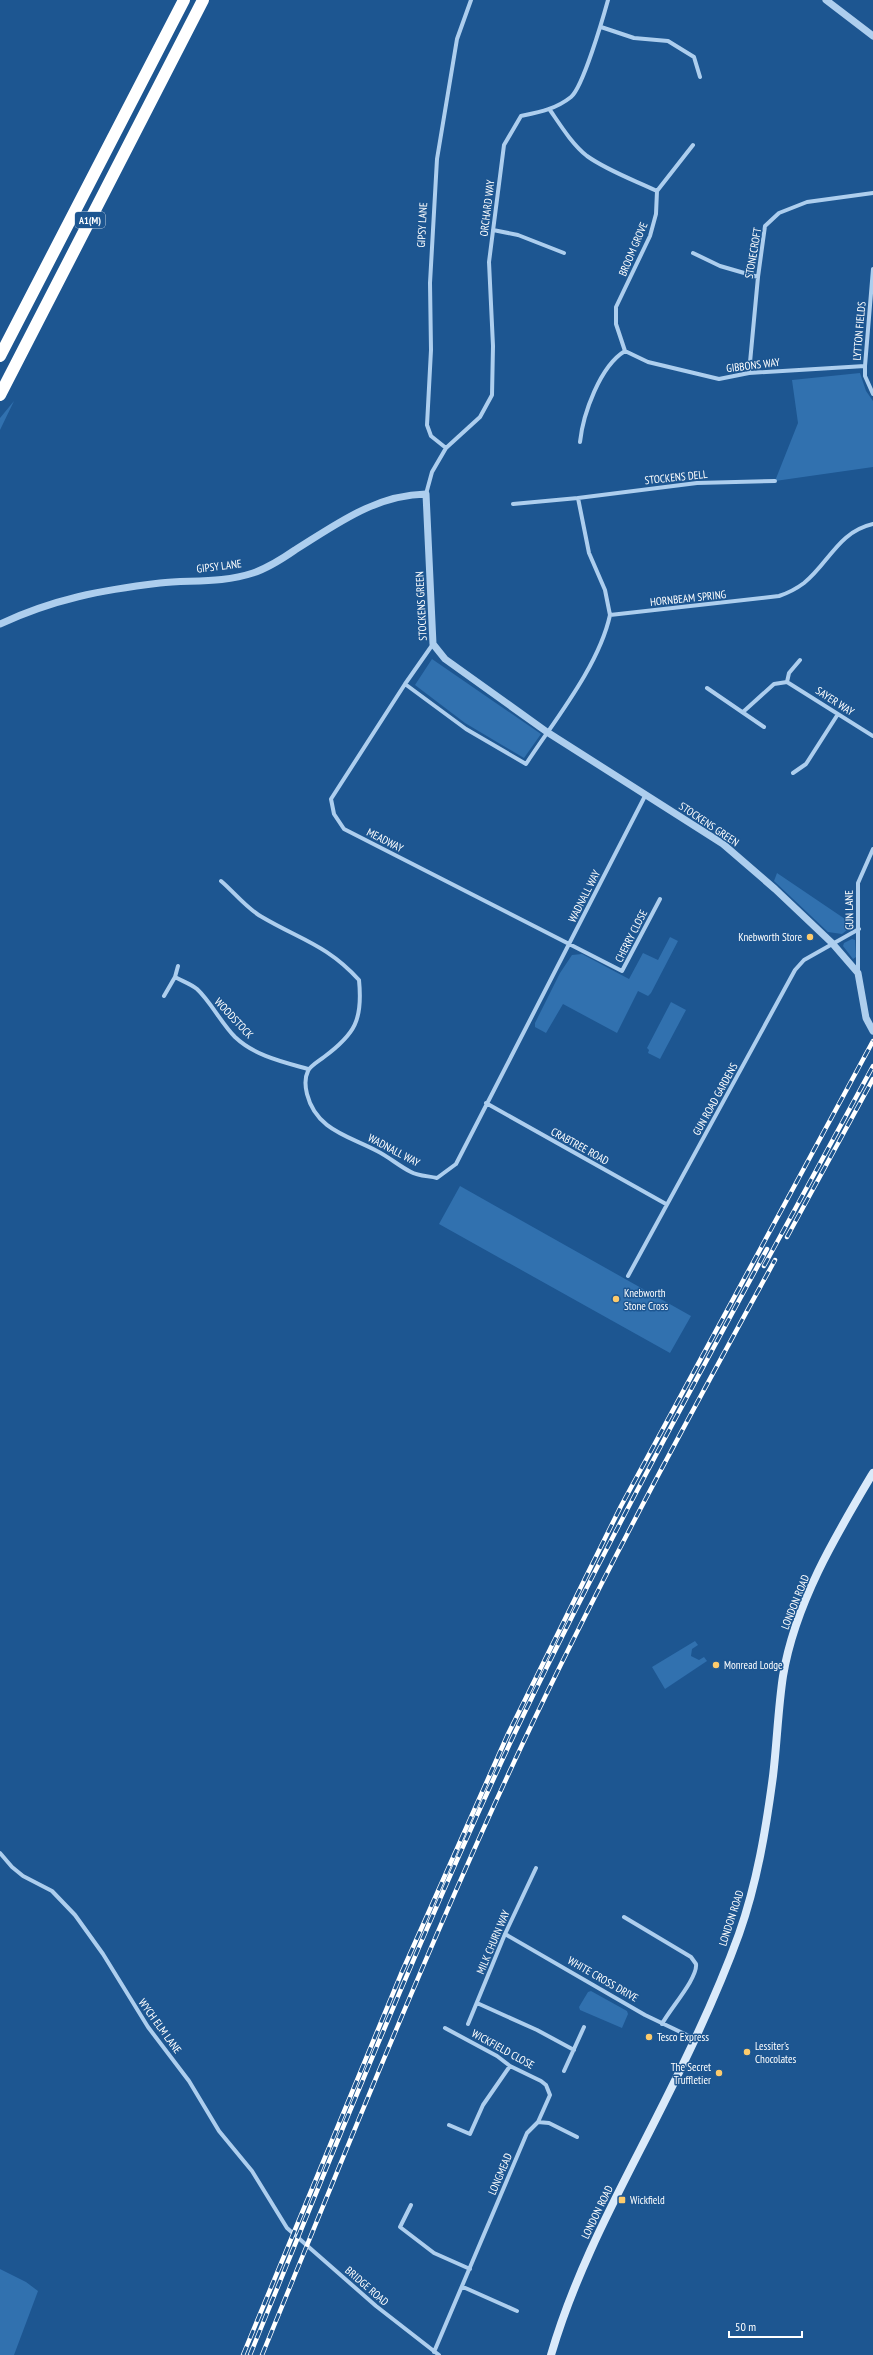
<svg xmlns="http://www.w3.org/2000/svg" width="873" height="2355" viewBox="0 0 873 2355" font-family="'PT Sans Narrow',sans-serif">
<rect width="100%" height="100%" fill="#1d5691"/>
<path fill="#3171af" d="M860,373L866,391L873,401V467L775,481L798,423L792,380Z
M14,401L0,430V418Z
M432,659L541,734L524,758L465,723L415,685Z
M777,873L845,919L853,906L852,926L842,934L828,932L774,881Z
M670,937L678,941L651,993L648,996L638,991L617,1033L563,1004L546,1033L535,1027V1023L560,973L572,955L582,954L629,979L643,953L658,960Z
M852,939L855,940L856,957L853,959L843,946L844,943Z
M671,1002L686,1010L660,1059L648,1053L649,1050L647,1048Z
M460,1186L691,1316L670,1353L439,1224Z
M695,1641L698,1645L692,1649L691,1656L699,1660L704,1657L707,1661L665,1689L652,1667Z
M591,1991L627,2011L628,2014L622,2028L580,2010L579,2007L588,1992Z
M0,2269L26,2282L38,2291L14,2355H0Z"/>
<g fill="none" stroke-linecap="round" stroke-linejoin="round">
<path stroke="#adceee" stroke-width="4" d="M601,27L634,38L668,41L694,57L700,77
M550,110C561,126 572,144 587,156C608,171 634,180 657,191L656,214L650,236L616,307V324L625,351
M657,191L693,145
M493,230L518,235L564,253
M693,253L720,266L758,277
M873,269L865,366V376L873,394
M625,351L648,362L719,379L749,373L865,366
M749,373L758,277L765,226L779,213L807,202L873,193
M580,442C583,414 600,366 625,351
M446,448L431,436L427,425L431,350L430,283L437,159L457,39L471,0
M426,494L432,472L446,448L480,417L492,395L493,346L489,262L504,145L521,116C540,112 556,109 571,97C583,87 603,18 608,0
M578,498L589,553L605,590L610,615
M513,504L578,498L697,483L775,481
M433,644L405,684L331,799L334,814L344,829L622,971L660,899
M787,682L873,736
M405,684L466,729L526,764C554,721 599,666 610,615L779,596C788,593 796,589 804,583C829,563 838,532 873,524
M707,688L764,727
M743,712L774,684L787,682L789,673L800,660
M793,773L806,764L838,714
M221,881C234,892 247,909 262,917C301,940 327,945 359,980C363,1020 355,1034 324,1057C319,1061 310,1066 308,1071C304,1079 305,1086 307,1094C316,1130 349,1136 377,1151C389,1157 399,1166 411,1172C418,1176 429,1176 437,1178L456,1164L645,796
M858,973V883L873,849
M175,977C182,981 191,984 197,989C211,1002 221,1023 235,1037C255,1056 283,1062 308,1069
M164,996L175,977L178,966
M486,1103L666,1204
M628,1276L795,970L804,960L859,929
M0,1853L12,1867L23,1876L52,1891L75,1915L103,1954L148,2027L189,2081L219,2131L252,2171L287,2228L376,2306L439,2355
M624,1917L691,1957L696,1964C698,1978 669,2010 662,2024
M505,1934L645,2015L693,2038
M477,2003L537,2030L574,2050
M468,2024L505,1934L536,1868
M564,2071L584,2027
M538,2122L549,2123L577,2137
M449,2125L470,2134L483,2105L510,2066
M411,2205L400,2227L434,2253L470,2269
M463,2287L517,2311
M434,2352L527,2133L538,2122L550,2095L546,2085L541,2081L510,2066L497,2056L445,2028"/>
<path stroke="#adceee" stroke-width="7" d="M826,0L873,36
M0,624C54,599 101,590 160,583C191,580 223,583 253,573C268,568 282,559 295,550C337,524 375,495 426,494L433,644L445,659L547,732L723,844L775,889L832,943L858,973L866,1018L873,1031"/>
<path stroke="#daeafa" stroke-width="8" d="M551,2355C572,2283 606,2216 640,2150C675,2082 713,2006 739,1934C757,1883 766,1829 773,1776C777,1743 778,1709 783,1676C795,1603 836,1535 873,1473"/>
<path stroke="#fff" stroke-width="12" d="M0,356L184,0
M0,395L203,0"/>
<defs>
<path id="rail" d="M787,1237L873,1079
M764,1266L873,1066
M243,2355L401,1974L508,1734L621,1506L873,1041
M250,2355C334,2149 418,1941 512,1739C591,1573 679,1411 767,1249
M262,2355C346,2151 428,1945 522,1745C600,1580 687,1420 775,1260"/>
</defs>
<use href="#rail" stroke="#fff" stroke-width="4.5"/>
<use href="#rail" stroke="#1d5691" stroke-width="3" stroke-dasharray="9" stroke-linecap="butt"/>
</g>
<g fill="#fdcb6c" stroke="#1d5691" stroke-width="1.5">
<circle cx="810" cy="937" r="4"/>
<circle cx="616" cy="1299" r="4"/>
<circle cx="716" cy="1665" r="4"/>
<circle cx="649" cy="2037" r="4"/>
<circle cx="747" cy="2052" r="4"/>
<circle cx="719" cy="2073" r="4"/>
<rect x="618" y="2196" width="8" height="8" rx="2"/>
</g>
<g text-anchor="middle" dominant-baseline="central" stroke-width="3" stroke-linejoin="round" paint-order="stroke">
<rect fill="#1d5691" stroke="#bbccde" stroke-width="1" x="75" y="212" width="30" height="16" rx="3"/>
<g font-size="10" font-weight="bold" fill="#fff">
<text x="90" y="220">A1(M)</text>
</g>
<g font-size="11" fill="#fff" stroke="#1d5691">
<text transform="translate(487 208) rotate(-83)">ORCHARD WAY</text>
<text transform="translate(422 225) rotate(-87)">GIPSY LANE</text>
<text transform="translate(633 249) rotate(-67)">BROOM GROVE</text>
<text transform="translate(753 253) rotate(-80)">STONECROFT</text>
<text transform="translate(859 331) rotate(-85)">LYTTON FIELDS</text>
<text transform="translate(753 365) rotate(-7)">GIBBONS WAY</text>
<text transform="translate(676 477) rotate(-6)">STOCKENS DELL</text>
<text transform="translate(219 566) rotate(-7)">GIPSY LANE</text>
<text transform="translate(688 598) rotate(-6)">HORNBEAM SPRING</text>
<text transform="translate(421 606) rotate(-93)">STOCKENS GREEN</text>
<text transform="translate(835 701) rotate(33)">SAYER WAY</text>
<text transform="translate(709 824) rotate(34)">STOCKENS GREEN</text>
<text transform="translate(385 840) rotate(27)">MEADWAY</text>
<text transform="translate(584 896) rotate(-63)">WADNALL WAY</text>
<text transform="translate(849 910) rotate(-91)">GUN LANE</text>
<text transform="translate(631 936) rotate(-63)">CHERRY CLOSE</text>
<text transform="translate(234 1018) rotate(47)">WOODSTOCK</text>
<text transform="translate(715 1099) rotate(-61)">GUN ROAD GARDENS</text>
<text transform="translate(580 1146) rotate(29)">CRABTREE ROAD</text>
<text transform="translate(394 1150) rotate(28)">WADNALL WAY</text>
<text transform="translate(795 1602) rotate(-68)">LONDON ROAD</text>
<text transform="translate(731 1918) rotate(-72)">LONDON ROAD</text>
<text transform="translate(493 1942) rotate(-67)">MILK CHURN WAY</text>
<text transform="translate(603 1979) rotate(30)">WHITE CROSS DRIVE</text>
<text transform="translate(160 2026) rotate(54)">WYCH ELM LANE</text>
<text transform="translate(503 2049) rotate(29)">WICKFIELD CLOSE</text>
<text transform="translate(500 2174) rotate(-67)">LONGMEAD</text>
<text transform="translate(597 2212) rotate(-64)">LONDON ROAD</text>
<text transform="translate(367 2286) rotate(41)">BRIDGE ROAD</text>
</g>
<g font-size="11" fill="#fff" stroke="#1d5691" text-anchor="start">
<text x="802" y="937" text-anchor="end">Knebworth Store</text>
<text x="624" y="1293">Knebworth<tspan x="624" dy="13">Stone Cross</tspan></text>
<text x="724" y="1665">Monread Lodge</text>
<text x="657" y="2037">Tesco Express</text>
<text x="755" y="2046">Lessiter's<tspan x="755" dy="13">Chocolates</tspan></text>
<text x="711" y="2067" text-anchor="end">The Secret<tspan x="711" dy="13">Truffletier</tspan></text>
<text x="630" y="2200">Wickfield</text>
</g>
</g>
<path d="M729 2331v6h73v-6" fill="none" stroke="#ffffff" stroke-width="2"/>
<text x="735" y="2331" font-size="12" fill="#ffffff" stroke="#1d5691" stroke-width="3" paint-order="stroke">50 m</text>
</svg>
